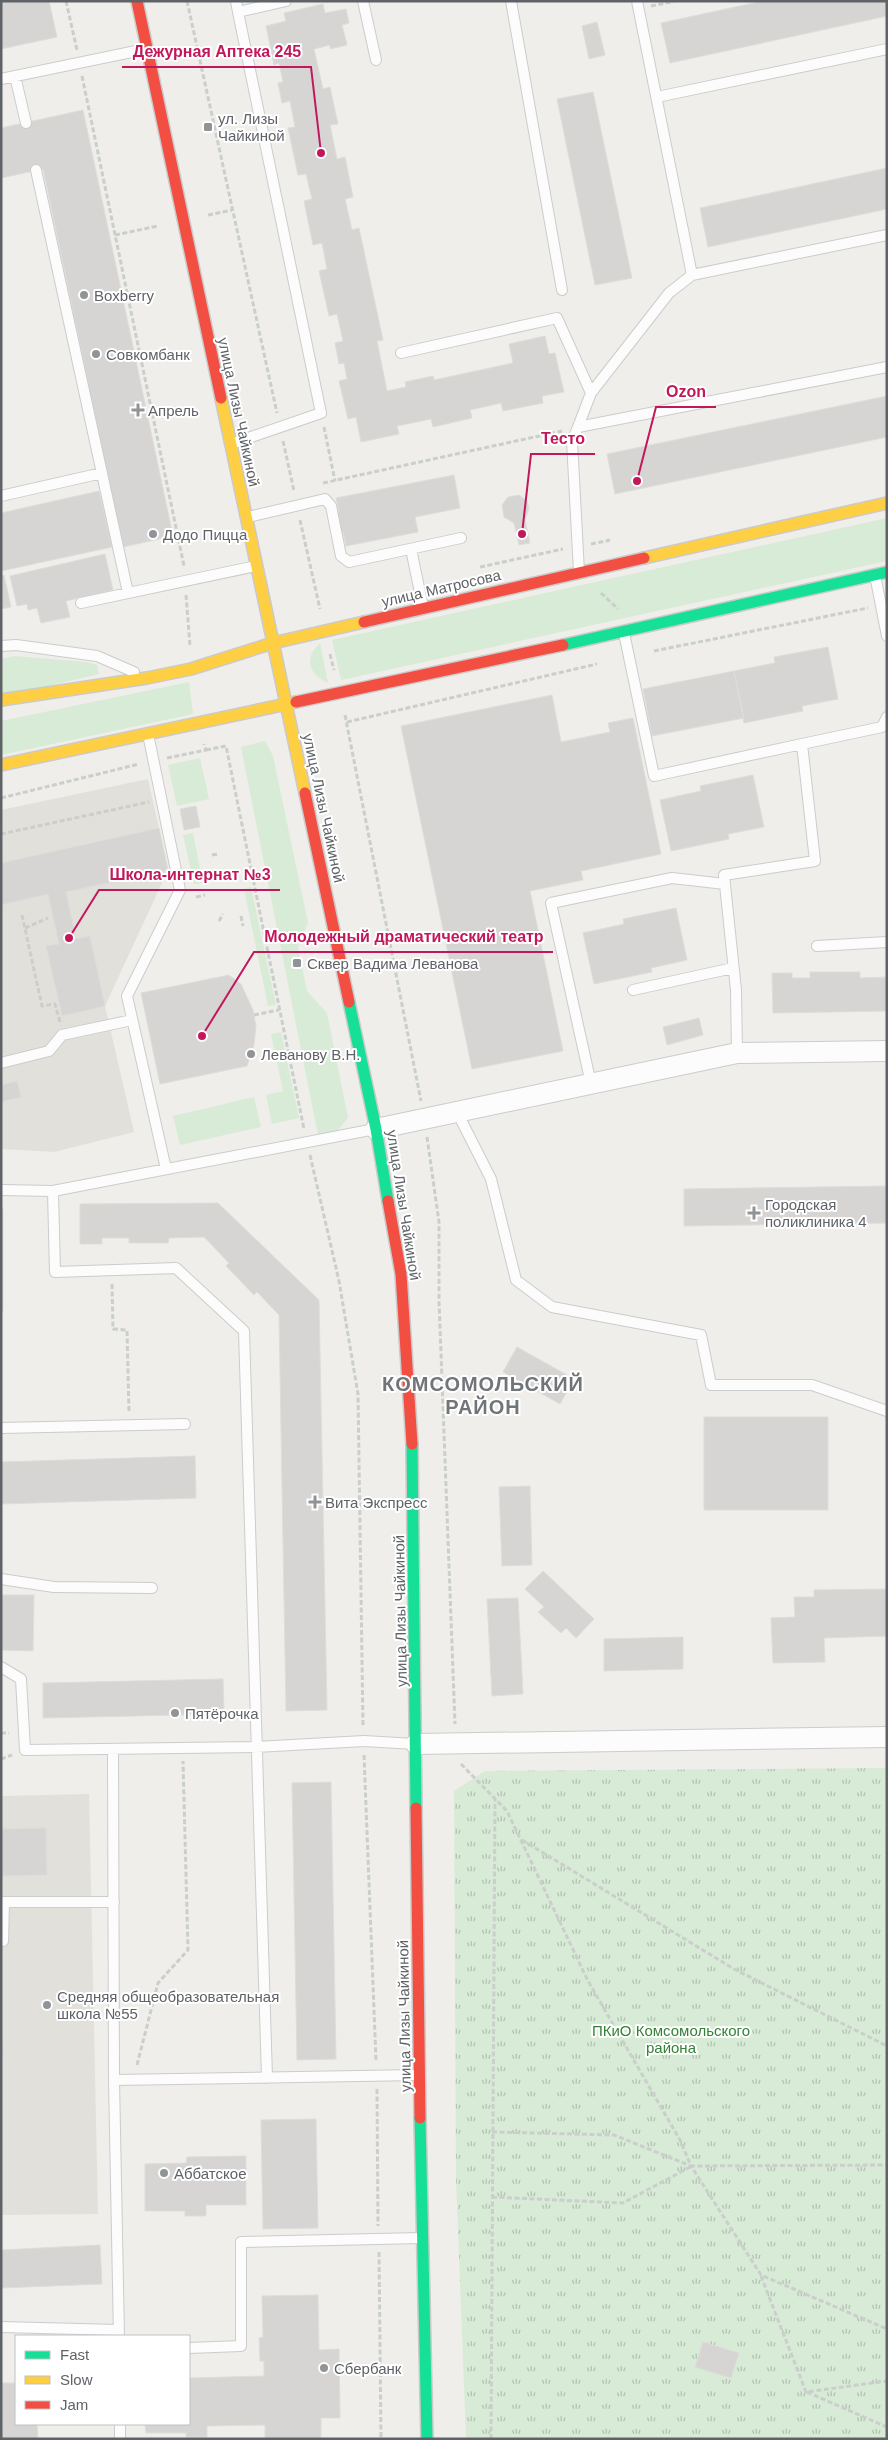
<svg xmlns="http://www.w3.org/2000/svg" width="888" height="2440" viewBox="0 0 888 2440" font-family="Arial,sans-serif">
<defs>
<pattern id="park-tufts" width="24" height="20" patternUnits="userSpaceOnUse" patternTransform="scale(1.25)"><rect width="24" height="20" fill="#d8ebd6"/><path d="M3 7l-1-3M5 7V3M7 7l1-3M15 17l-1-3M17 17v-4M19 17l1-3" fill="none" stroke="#b2c2b1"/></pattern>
</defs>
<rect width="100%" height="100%" fill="#efeeea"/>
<path fill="#e2e0da" d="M148,779L168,870L105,1006L134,1132L54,1152L1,1149V810Z
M89,1794L98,2214L1,2215V1796Z"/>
<path fill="#d8ebd6" d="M887,518V561L341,680L332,640Z
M320,643L328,683C309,674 303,659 320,643Z
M14,656L87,662L97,665L99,674L1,697V659Z
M189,682L193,714L1,755V721Z
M265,741L273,756L308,923L298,947L307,991L327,1013L348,1118L338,1130L318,1135L241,747Z
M200,758L209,799L177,806L168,765Z
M193,833L203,883L194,884L183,835Z
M251,887L276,1005L268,1006L244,889Z
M281,1032L299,1118L272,1124L266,1095L283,1091L271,1034Z
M254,1097L261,1127L180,1145L173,1116Z"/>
<path fill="url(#park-tufts)" d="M887,1768V2439H466L456,2178L454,1791L485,1771Z"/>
<path fill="#d6d5d3" stroke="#deddd9" d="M1,1H49L57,37L1,49Z
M763,1H887V16L670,63L661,23Z
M323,4L325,13L346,9L349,23L342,25L347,45L330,49V45L314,49L323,89L330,87L338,124L330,125L337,159L345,157L353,197L345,199L352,230L359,228L383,340L377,341L387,391L406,387L405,382L433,376L434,380L513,363L509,344L545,336L549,354L555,353L564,392L542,396L543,403L503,411L501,403L470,410L472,418L433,427L431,419L397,426L399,434L361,442L356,417L348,419L339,381L347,379L344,363L339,364L335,343L343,341L337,314L329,316L319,271L327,269L322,243L313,245L304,201L312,199L306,174L298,175L288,128L295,127L290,101L282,103L278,83L283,82L279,63L274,65L266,26L286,21L284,13Z
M597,22L605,55L589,59L582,26Z
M593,92L632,278L595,285L557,99Z
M83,110L173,536L123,547L43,169L1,178V128Z
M887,168V209L708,247L700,208Z
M887,396V437L615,494L607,454Z
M454,475L460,508L415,517L418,532L346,546L343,532L340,533L336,512H339L336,498Z
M99,491L112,547L1,571V513Z
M519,495L527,501L529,508L525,520L530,543L519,545L514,523L504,517L502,505L508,497Z
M105,554L113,590L66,601L70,617L41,623L37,608L28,610L27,604L17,606L10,576Z
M4,575L11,607L1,609V576Z
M828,647L838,699L802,706L803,711L744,723L734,671L775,663L774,657Z
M734,671L744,718L652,736L643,689Z
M552,695L561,742L610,732L608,723L633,718L661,854L581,871L583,880L530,891L563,1051L472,1069L401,726Z
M753,775L764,827L728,834L729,839L671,851L660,800L701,791L700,786Z
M196,806L200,827L184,830L180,809Z
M159,828L168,870L66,892L76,939L90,936L105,1006L62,1016L46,946L59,944L48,894L1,905V863Z
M676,908L687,960L651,968L652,972L594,984L583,933L624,924L623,919Z
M810,972H860V978L887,977V1011L773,1013L772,973H792V978H810Z
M229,975L241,984L253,1010L256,1026L254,1045L247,1066L160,1084L141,993Z
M699,1018L703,1035L667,1045L663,1027Z
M17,1081L21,1097L1,1102V1085Z
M887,1186V1223L684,1226V1189Z
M218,1203L319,1300L327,1710L286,1711L279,1315L257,1292L254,1295L226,1266L229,1263L204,1237L169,1238L168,1243H129V1238H102V1244H80V1204Z
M1,1209H3V1311H1Z
M517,1347L574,1379L560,1404L503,1372Z
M704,1417H828V1510H704Z
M195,1456L196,1498L1,1504V1462Z
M530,1486L532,1565L502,1566L499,1487Z
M543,1571L594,1619L576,1638L566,1628L561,1633L538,1612L544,1607L525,1589Z
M887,1589V1636L824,1638L825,1662L773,1663L771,1618L795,1617L794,1597H814V1590Z
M1,1595H34L33,1651L1,1650Z
M518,1598L523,1694L492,1696L487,1599Z
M683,1637V1669L604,1671V1639Z
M223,1679L224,1714L43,1718V1683Z
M331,1782L336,2059L297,2060L292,1783Z
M46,1828L47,1875L1,1876V1829Z
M316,2119L318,2228L263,2229L261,2120Z
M246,2156V2205H206V2216H185V2211H145V2164L186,2163L187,2157Z
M100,2245L102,2284L1,2288V2250Z
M318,2295L319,2350L339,2349L340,2418H321V2439H265V2425L207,2426V2437H186V2433H146L145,2424H189V2378L264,2376V2361H260L259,2338L263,2337L262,2296Z
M703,2342L739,2353L731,2378L695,2367Z
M1,2383H16V2424H37L38,2439H1Z"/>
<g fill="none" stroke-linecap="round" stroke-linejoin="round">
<defs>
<path id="lane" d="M236,1L238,12
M363,1L376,60
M511,1L562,290
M637,1L692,275
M15,76L26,123
M1,79L146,49
M657,97L887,49
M36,170L128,593
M401,353L557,318L591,393L669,293L692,275L887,235
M591,393L578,427L887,367
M578,427L572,441L579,572
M231,444L321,413L238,12L286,1
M1,496L102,473
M248,517L325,499L331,506L341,556L349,562L461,538
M411,549L423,607
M875,575L887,636
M81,603L256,566
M624,633L654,776L802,744
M1,646L16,645L97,656L134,672
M148,734L180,890L127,996L166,1169
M817,946L887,942
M633,990L733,968
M737,1053L736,990L724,875L815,861L802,744L882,727L887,717
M1,1063L49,1051L62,1035L132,1020
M591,1084L551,903L672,878L725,884
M457,1112L491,1179L516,1280L552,1307L701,1335L711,1385H812L887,1411
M1,1190L53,1191
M1,1428L185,1424
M1,1579L54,1587L152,1588
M1,1667L21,1679L25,1750L256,1747L364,1741L415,1744
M113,1749L114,2080L418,2075
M3,1941L4,1902H114
M267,2078L244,1331L176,1268L55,1272L53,1191L375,1129
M114,2080L119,2336
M1,2327L119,2330
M189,2348L241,2346V2242L421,2238
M120,2424V2439"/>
<path id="street" d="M376,1129L737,1053L887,1051
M416,1744L887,1737"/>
<path id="fast" d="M563,645L887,572
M349,1002L376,1129L388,1201
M412,1444L416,1808
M420,2118L427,2439"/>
<path id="slow" d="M221,398L305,793
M644,558L887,503
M1,700L147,678L191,669L273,643L364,622
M1,765L296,702"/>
<path id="jam" d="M137,1L221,398
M364,622L644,558
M296,702L563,645
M305,793L349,1002
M388,1201L401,1274L412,1444
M416,1808L420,2118"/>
</defs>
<use href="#lane" stroke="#cbcccc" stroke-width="12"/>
<use href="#street" stroke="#cbcccc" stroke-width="22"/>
<use href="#fast" stroke="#cacacb" stroke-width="14"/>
<use href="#slow" stroke="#cacacb" stroke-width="14"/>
<use href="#jam" stroke="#cacacb" stroke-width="14"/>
<path stroke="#cacfcc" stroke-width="3" stroke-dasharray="5 2.5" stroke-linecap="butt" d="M66,1L77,50
M187,1L277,413
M651,6L675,1
M82,76L184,566
M208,215L232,210
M115,235L158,226
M324,427L335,481
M283,441L294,491
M323,483L562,431
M300,520L320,609
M591,544L610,540
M480,567L563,549
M601,593L618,609
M186,595L190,646
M654,651L868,608
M330,654L334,670
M345,715L421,1101
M347,722L597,664
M206,750L226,746L304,1129
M167,758L206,750L204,744
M1,798L139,764
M1,834L149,802
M212,855L219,854
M232,879L235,873
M196,897L205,895
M22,915L42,1006L55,1004L60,1022
M241,916L243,926
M219,921L223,914
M25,928L48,918
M254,1015L279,1010
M427,1137L439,1222V1301L455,1724
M310,1155L339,1281L358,1394L363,1726
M112,1284L113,1329L127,1330L129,1412
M1,1733H9
M364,1755L376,2061
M1,1759L12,1755
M461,1764L507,1811L588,1981L680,2140L691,2166L887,2165
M522,1840L734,1969L887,2046
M1,2046V2051
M137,2065L158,1983L188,1950L183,1761
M377,2089L378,2226
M492,2132L614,2135L691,2166L761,2275L887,2329
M492,2197L623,2203L690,2167
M379,2252L381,2439
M761,2276L806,2392L887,2381
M807,2392L887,2427
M491,2439L495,1798"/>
<use href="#lane" stroke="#fdfcfc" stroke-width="10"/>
<use href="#street" stroke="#fdfcfc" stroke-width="20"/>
<use href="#fast" stroke="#16e098" stroke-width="11"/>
<use href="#slow" stroke="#ffcf43" stroke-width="11"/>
<use href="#jam" stroke="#f24e42" stroke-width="11"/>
</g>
<g fill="#919496" stroke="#fff" stroke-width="2">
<rect x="203" y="122" width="10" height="10" rx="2.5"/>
<circle cx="84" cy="295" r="5"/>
<circle cx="96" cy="354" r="5"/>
<path d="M135.5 402.5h5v5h5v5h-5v5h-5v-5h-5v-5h5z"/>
<circle cx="153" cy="534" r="5"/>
<rect x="292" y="958" width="10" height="10" rx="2.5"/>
<circle cx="251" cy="1054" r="5"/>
<path d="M751.5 1205.5h5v5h5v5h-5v5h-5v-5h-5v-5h5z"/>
<path d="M312.5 1494.5h5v5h5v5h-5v5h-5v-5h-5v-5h5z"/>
<circle cx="175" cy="1713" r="5"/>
<circle cx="47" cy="2005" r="5"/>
<circle cx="164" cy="2173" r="5"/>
<circle cx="324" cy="2368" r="5"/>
</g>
<g text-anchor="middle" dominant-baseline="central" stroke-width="4" stroke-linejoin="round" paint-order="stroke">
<g font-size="15" fill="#5f6368" stroke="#fff" text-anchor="start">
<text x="218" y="118">ул. Лизы<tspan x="218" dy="17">Чайкиной</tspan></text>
<text x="94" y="295">Boxberry</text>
<text x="106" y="354">Совкомбанк</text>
<text x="148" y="410">Апрель</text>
<text x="163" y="534">Додо Пицца</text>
<text x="307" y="963">Сквер Вадима Леванова</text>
<text x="261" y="1054">Леванову В.Н.</text>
<text x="765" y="1204">Городская<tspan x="765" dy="17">поликлиника 4</tspan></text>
<text x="325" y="1502">Вита Экспресс</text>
<text x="185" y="1713">Пятёрочка</text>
<text x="57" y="1996">Средняя общеобразовательная<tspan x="57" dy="17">школа №55</tspan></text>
<text x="174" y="2173">Аббатское</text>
<text x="334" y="2368">Сбербанк</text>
</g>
<g font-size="15" fill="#5f6368" stroke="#fff">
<text transform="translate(239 412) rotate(78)">улица Лизы Чайкиной</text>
<text transform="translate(441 588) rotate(-13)">улица Матросова</text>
<text transform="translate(324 808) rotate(78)">улица Лизы Чайкиной</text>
<text transform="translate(404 1205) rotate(81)">улица Лизы Чайкиной</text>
<text transform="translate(400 1611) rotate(-91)">улица Лизы Чайкиной</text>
<text transform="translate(404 2016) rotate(-91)">улица Лизы Чайкиной</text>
</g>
<g font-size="15" fill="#348238" stroke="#fff">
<text x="671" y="2030">ПКиО Комсомольского<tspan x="671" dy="17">района</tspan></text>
</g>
<g font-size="20" font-weight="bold" letter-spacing="1" fill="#70757a" stroke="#fff">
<text x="483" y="1384">КОМСОМОЛЬСКИЙ<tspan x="483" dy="23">РАЙОН</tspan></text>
</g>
</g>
<path fill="none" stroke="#c2185b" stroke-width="2" d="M321 153L311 67H122M637 481L656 407H716M522 534L531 454H595M69 938L99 890H280M202 1036L254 952H553"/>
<g fill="#c2185b" stroke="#fff" stroke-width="2">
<circle cx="321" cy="153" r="5"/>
<circle cx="637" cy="481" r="5"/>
<circle cx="522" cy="534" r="5"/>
<circle cx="69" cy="938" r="5"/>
<circle cx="202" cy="1036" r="5"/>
</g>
<g font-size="16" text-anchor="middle" font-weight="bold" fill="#c2185b" stroke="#fff" stroke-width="4" stroke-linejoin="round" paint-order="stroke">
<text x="217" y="57">Дежурная Аптека 245</text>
<text x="686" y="397">Ozon</text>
<text x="563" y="444">Тесто</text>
<text x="190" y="880">Школа-интернат №3</text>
<text x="404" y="942">Молодежный драматический театр</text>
</g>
<rect width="888" height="2440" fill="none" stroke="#5f6368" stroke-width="5"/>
<rect x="15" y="2335" width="175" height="90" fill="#ffffff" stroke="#bfc1c3"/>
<rect x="25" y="2351" width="25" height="8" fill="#16e098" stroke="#bfc1c3"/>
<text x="60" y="2360" font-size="15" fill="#5f6368">Fast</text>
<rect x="25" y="2376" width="25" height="8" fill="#ffcf43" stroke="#bfc1c3"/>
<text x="60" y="2385" font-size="15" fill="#5f6368">Slow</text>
<rect x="25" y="2401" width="25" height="8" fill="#f24e42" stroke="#bfc1c3"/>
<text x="60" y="2410" font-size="15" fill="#5f6368">Jam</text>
</svg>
